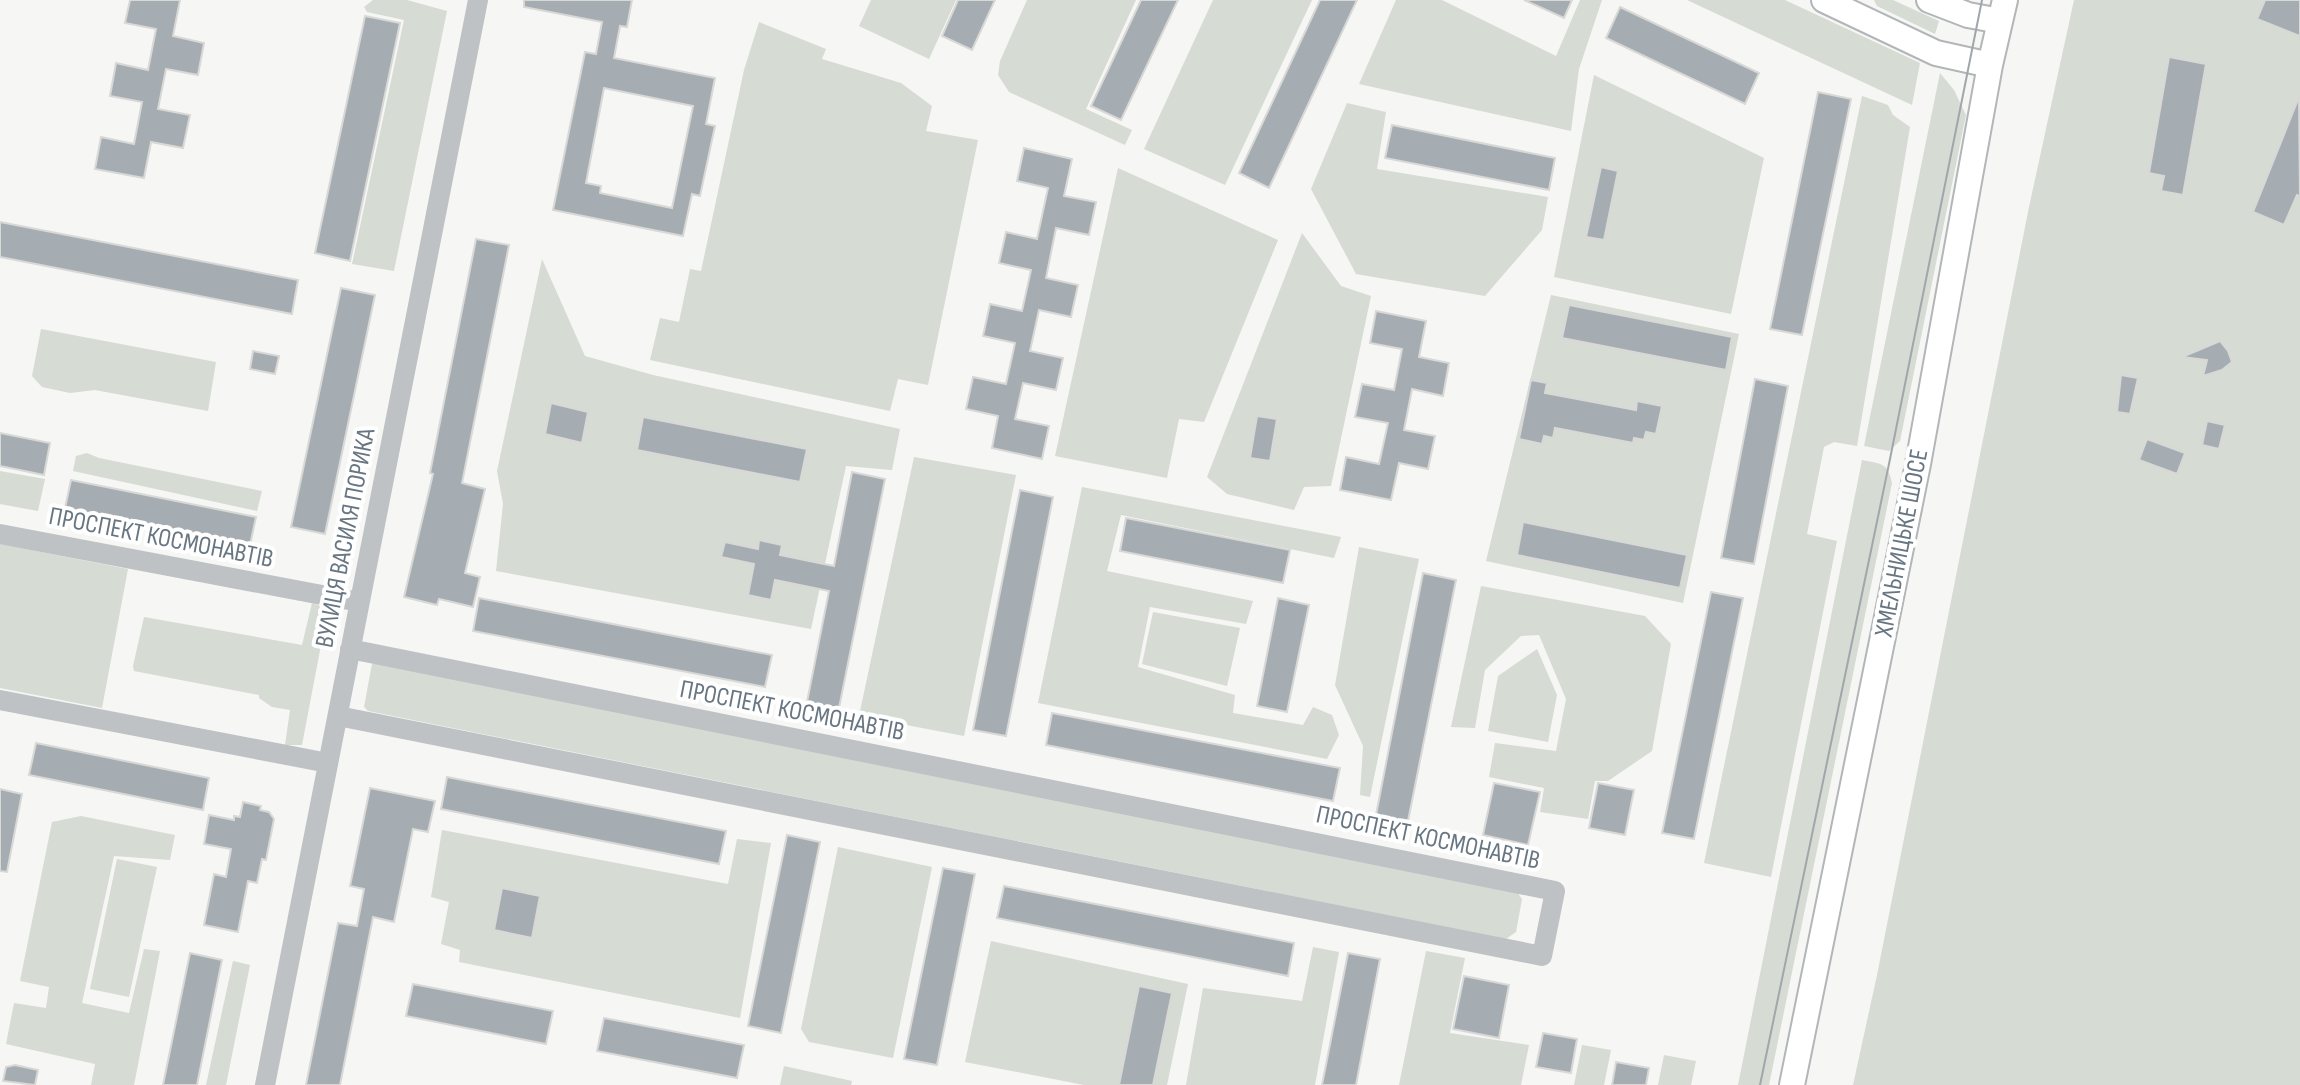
<svg xmlns="http://www.w3.org/2000/svg" width="2300" height="1085" viewBox="0 0 2300 1085" font-family="'Sofia Sans Condensed',sans-serif">
<rect width="100%" height="100%" fill="#f6f6f4"/>
<path fill="#d6dbd3" d="M373,0H407L447,11L394,271L352,264L404,20L367,12L364,7Z
M871,0H956L929,59L859,26Z
M1027,0H1136L1086,109L1132,130L1125,145L1009,92L998,75L1000,61Z
M1213,0H1312L1225,185L1144,149Z
M1396,0H1442L1556,56L1580,0H1602L1579,69L1571,131L1359,84Z
M1687,0H1785L1920,63L1912,105Z
M1874,0H1893L1939,21L1935,34L1877,6Z
M2074,0H2300V1085H1853L1877,975L2029,207Z
M759,22L826,49L822,59L901,83L932,106L926,131L978,140L928,385L898,379L890,411L650,360L660,318L679,322L690,269L701,271L744,70Z
M1940,73L1954,90L1966,115L1900,441L1889,451L1864,446Z
M1594,75L1764,158L1731,314L1554,277Z
M1862,96L1888,105L1893,115L1910,127L1857,446L1834,442L1824,447L1807,534L1837,541L1771,877L1704,863Z
M1347,103L1386,112L1377,169L1548,197L1542,230L1485,296L1356,274L1311,189Z
M1118,168L1278,240L1204,422L1179,419L1167,478L1055,456Z
M1302,233L1341,286L1371,296L1331,486L1304,487L1294,510L1227,494L1207,477Z
M542,259L585,356L653,375L900,429L892,470L846,466L811,629L496,571L503,504L497,471Z
M1551,295L1739,334L1683,603L1486,561Z
M41,329L216,362L208,411L95,390L70,393L42,387L32,376Z
M87,453L99,458L262,491L257,511L73,471L76,456Z
M914,457L1016,475L964,736L859,716Z
M1862,460C1881,464 1888,462 1892,483L1769,1085H1738Z
M0,471L45,479L38,511L0,504Z
M1082,487L1341,537L1334,558L1121,515L1107,571L1253,601L1246,624L1150,607L1138,667L1235,695L1233,713L1303,725L1313,707L1332,715L1339,735L1327,759L1038,703Z
M0,544L128,569L102,708L0,688Z
M1359,547L1419,559L1370,797L1360,795L1363,746L1335,685Z
M1481,586L1645,616L1671,644L1652,751L1608,781H1595L1588,819L1540,812L1544,788L1489,777L1495,743L1556,751L1566,699L1539,635L1521,636L1485,670L1475,728L1451,727Z
M312,603L328,608L302,745H285L290,710L272,707L259,698V695L134,671L133,666L144,617L302,645Z
M1153,612L1240,628L1227,686L1142,664Z
M1537,649L1557,695L1548,742L1488,731L1498,676Z
M378,663L1517,892L1522,899L1516,932L1506,939L368,711L364,707L372,664Z
M81,816L175,835L170,860L114,856L82,1003L129,1013L144,949L160,951L134,1085H91L95,1064L6,1044L14,1003L46,1008L49,987L20,981L52,822Z
M442,830L728,884L737,839L771,843L740,1018L459,962L460,950L441,944L449,902L431,897Z
M838,847L932,867L893,1058L809,1042L801,1029Z
M117,859L157,867L129,997L90,989Z
M991,941L1188,984L1167,1085H1084L965,1062Z
M1313,947L1339,952L1315,1085H1186L1203,988L1302,1001Z
M1426,951L1465,958L1450,1033L1529,1045L1521,1085H1399Z
M233,961L250,965L226,1085H206Z
M1582,1045L1611,1050L1604,1085H1574Z
M1664,1055L1696,1061L1691,1085H1658Z
M784,1066L852,1081L851,1085H780Z"/>
<path fill="#a6adb2" stroke="#d8d8d6" stroke-width="2" fill-rule="evenodd" d="M130,0H180L173,36L204,43L198,75L166,69L158,109L190,115L183,148L151,142L144,178L95,169L101,137L134,144L142,102L110,96L116,63L148,70L156,29L125,23Z
M524,0H632L627,27L620,26L614,58L715,78L706,124L715,126L700,196L692,194L683,236L553,210L585,52L596,54L602,22L524,7ZM604,88L693,106L672,208L600,193L601,186L586,183Z
M958,0H995L972,50L942,36Z
M1141,0H1178L1121,120L1091,106Z
M1320,0H1357L1269,188L1239,173Z
M1524,0H1572L1564,18Z
M2265,0H2300V36L2257,19Z
M1620,7L1759,73L1745,104L1606,38Z
M365,16L400,23L350,261L315,253Z
M2169,57L2206,64L2183,195L2161,191L2164,176L2149,173Z
M1818,92L1851,99L1802,335L1770,329Z
M2299,97L2300,196L2297,195L2284,225L2253,212Z
M1392,125L1555,158L1549,190L1385,158Z
M1024,148L1072,159L1064,196L1096,202L1089,235L1056,228L1046,278L1078,285L1071,317L1039,310L1030,351L1063,358L1056,390L1023,383L1015,419L1049,426L1042,459L992,448L998,416L966,409L973,377L1006,384L1015,343L983,336L990,304L1022,311L1031,270L999,263L1006,232L1037,239L1048,188L1017,181Z
M1601,167L1618,171L1604,240L1586,237Z
M0,222L298,280L292,314L0,257Z
M476,239L509,245L462,483L485,489L465,573L480,577L473,607L439,599L437,605L404,597L433,474L430,473Z
M341,288L375,295L325,534L291,527Z
M1569,305L1732,337L1726,370L1562,338Z
M1376,311L1426,321L1419,357L1449,363L1443,396L1412,389L1404,430L1435,436L1428,469L1399,463L1391,500L1340,490L1346,457L1379,464L1388,423L1355,417L1362,384L1394,390L1402,349L1370,343Z
M2220,341L2228,351L2232,362L2222,370L2203,376L2207,360L2182,357Z
M253,351L279,356L275,374L250,369Z
M2121,375L2138,378L2130,414L2117,412Z
M1755,379L1788,386L1754,564L1721,558Z
M1531,380L1547,383L1545,393L1636,410L1637,401L1662,406L1656,434L1646,432L1644,440L1634,438L1633,443L1555,428L1553,438L1544,436L1542,444L1519,439Z
M551,403L588,412L582,443L545,434Z
M1257,416L1277,419L1270,461L1250,458Z
M643,417L807,449L800,482L637,450Z
M2207,421L2225,425L2219,449L2202,445Z
M0,433L50,443L44,475L0,466Z
M2147,439L2185,453L2177,474L2139,460Z
M852,472L885,479L838,713L806,707L829,591L775,580L771,600L748,595L754,564L721,557L725,542L758,549L759,540L782,545L780,555L834,566Z
M71,480L256,517L249,550L64,513Z
M1020,490L1053,497L1006,736L973,730Z
M1126,518L1290,550L1283,583L1120,551Z
M1523,522L1687,555L1680,588L1517,555Z
M1423,573L1456,580L1408,821L1376,815Z
M1711,592L1743,598L1694,839L1662,833Z
M479,598L772,655L765,687L473,631Z
M1278,598L1309,605L1287,712L1257,706Z
M1052,713L1340,768L1333,801L1046,745Z
M36,743L209,778L203,810L29,775Z
M447,777L726,831L719,864L441,809Z
M1494,783L1540,792L1528,845L1483,835Z
M1598,783L1634,790L1625,835L1589,828Z
M370,788L435,801L428,832L413,829L394,922L373,917L340,1085H306L338,923L357,926L364,889L350,886Z
M0,789L22,794L7,872L0,871Z
M243,802L261,806L260,810L269,812L274,819L266,860L262,859L257,883L248,881L238,932L204,925L214,874L226,877L231,849L204,844L209,815L234,820V816L240,817Z
M787,835L820,842L781,1033L748,1026Z
M943,868L975,874L937,1065L904,1059Z
M1004,886L1294,943L1288,976L997,918Z
M502,888L540,896L532,938L494,930Z
M190,953L222,960L197,1085H163Z
M1348,953L1380,959L1356,1085H1322Z
M1464,976L1509,985L1499,1038L1453,1029Z
M413,984L553,1011L546,1044L406,1016Z
M1139,986L1172,993L1153,1085H1119Z
M604,1018L744,1045L737,1078L597,1051Z
M1543,1033L1577,1039L1571,1073L1536,1067Z
M1616,1062L1649,1068L1646,1085H1612Z
M15,1065L38,1070L35,1085L3,1081L6,1067Z"/>
<g fill="none" stroke-linecap="round" stroke-linejoin="round">
<defs>
<path id="major" d="M1824,0L1936,53L1990,65
M1929,0L1968,15L2000,21
M1792,1085L1918,464L1990,65L2005,0"/>
</defs>
<use href="#major" stroke="#b2b6b9" stroke-width="28"/>
<path stroke="#bec2c5" stroke-width="20" d="M0,534L359,602
M0,700L328,763
M338,716L1542,956L1555,891L350,649
M265,1085L478,0"/>
<use href="#major" stroke="#fff" stroke-width="24"/>
<path stroke="#a0a6ab" stroke-width="2" d="M1760,1085L1890,459L1982,0"/>
</g>
<g text-anchor="middle" dominant-baseline="central" stroke-width="8" stroke-linejoin="round" paint-order="stroke">
<g font-size="26" fill="#687682" stroke="#fff">
<text transform="translate(161 538) rotate(11)">ПРОСПЕКТ КОСМОНАВТІВ</text>
<text transform="translate(346 538) rotate(-79)">ВУЛИЦЯ ВАСИЛЯ ПОРИКА</text>
<text transform="translate(1902 543) rotate(-79)">ХМЕЛЬНИЦЬКЕ ШОСЕ</text>
<text transform="translate(792 711) rotate(11)">ПРОСПЕКТ КОСМОНАВТІВ</text>
<text transform="translate(1428 838) rotate(12)">ПРОСПЕКТ КОСМОНАВТІВ</text>
</g>
</g>
</svg>
